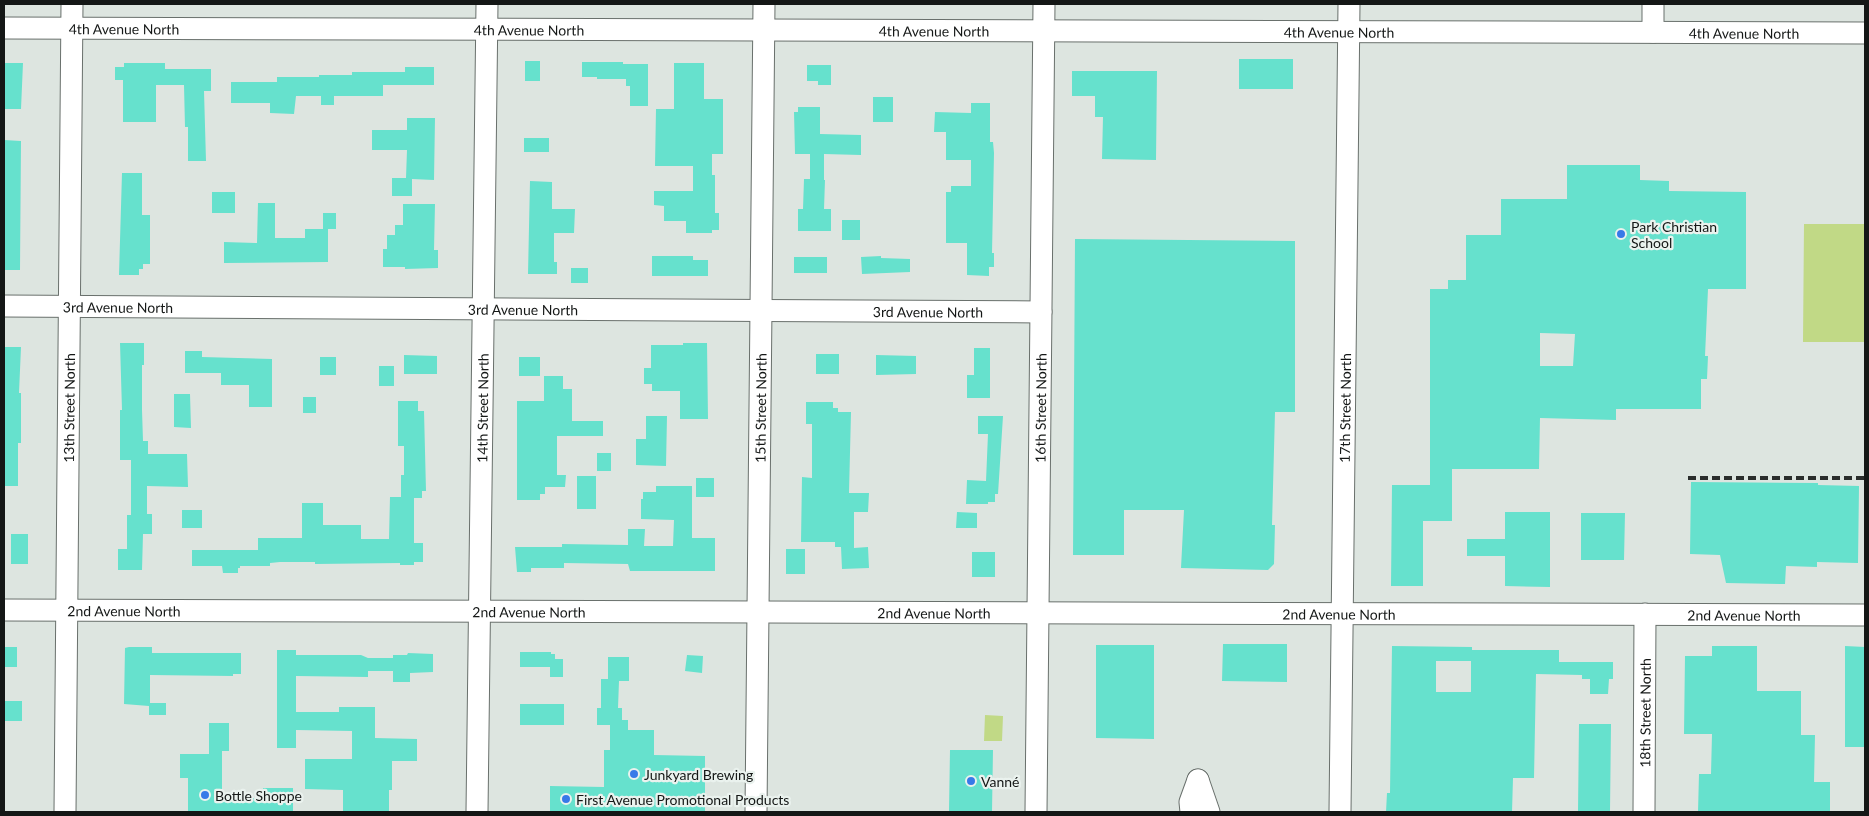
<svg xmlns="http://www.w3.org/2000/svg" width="1869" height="816" viewBox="0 0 1869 816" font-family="Lato,sans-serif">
<rect width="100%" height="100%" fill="#dde5e0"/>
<path fill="#c1d986" d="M1804,224H1865V342H1803Z
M985,715L1003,716L1002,741H984Z"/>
<path fill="#66e1cd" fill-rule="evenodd" d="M1239,59H1293V89H1239Z
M525,61H540V81H525Z
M582,62H623V64H648V106H630V86H626V79H597V77H582Z
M4,63H23L21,109H4Z
M124,63H165V69H211V91H204L206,161H188V127H185L184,85H156V122H123V80H115V67H124Z
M674,63H704V99H723V154H712V175H715V213H719V230H712V233H686V221H664V206L654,205V191H693V166H655L656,109H674Z
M807,65H831V85H818V81H807Z
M405,67H434V85H383V96H334V105H321V96H296L294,114L270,113V103H231V82H277V77H319V75H352V72H405Z
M1072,71H1157L1156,160L1102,159L1103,117H1095V96H1072Z
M873,97H893V122H873Z
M971,103H990V142H993L994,153L992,253H994V267H989V276L967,275V243H946V192H951V186H971V160H946V132H934L935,112L971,113Z
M798,107H820V134L861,135V155L824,154V180H825L824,209H831V231H798V209H803L804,179H810V154H795L794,112H798Z
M407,118H435L434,180L412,179V196H392V178H406L407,150H372V130H407Z
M524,138H549V152H524Z
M4,140L21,141L20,270H4Z
M1567,165H1640V180L1669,181V191L1746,192V289H1708L1705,356H1708L1707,379H1701V409H1616V420L1540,418L1539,469H1452V521H1423V586H1391L1392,485H1430V289H1448V280H1466V235H1501V199H1567ZM1540,333L1575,334L1573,366H1540Z
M122,173H142V215H150V264H143V269H139V275H119Z
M530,181L552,182V209H575L574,233H554V262H557V274H528Z
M212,192H235V213H212Z
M258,203H275V238H305V229H323V213H336V229H328V262L224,263V242L257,243Z
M403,204H435L434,250H438V268L405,269V267H383V249H387V235H395V225H403Z
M842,220H860V240H842Z
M1075,239L1295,241V412H1275L1272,525H1275L1274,564L1268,570L1181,568L1184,510H1124V555H1073Z
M652,256H693V260H708V276H652Z
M881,256V258L910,259V272L862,274L861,257Z
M794,257H827V273H794Z
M571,268H588V283H571Z
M120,343H144V365H142V410L143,441H148V454H187L188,487L147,486V514H152V534H143L142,570H118V549H127V515H131V460H120V410H122Z
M683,343H707L708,419H680V391H652V384H644V368H651V345H683Z
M4,347H21L19,393H21V443H18V486H4Z
M974,348H990V398H967V375H974Z
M185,351H202V357L272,359V407H249V385H221V373H185Z
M816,354H839V374H816Z
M404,355L437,356V374H404Z
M876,355L916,356V374L876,375Z
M320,357H336V375H320Z
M519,357H540V376H519Z
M379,366H394V386H379Z
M544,376H563V389H572V421H603V436H557V475H566L565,487H545V494H540V500H517V401H544Z
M174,394H190L191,428L174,427Z
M303,397H316V413H303Z
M398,401H418V411H424L426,491H422V498H414V543H423V562H414V565H400V563L315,564V562H280L270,563V566H240V568H238V573H223L222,566H192V550H258V538H302V503H323V525H361V539H389L390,497H401V475H404V446H398Z
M806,402H833V408H838V412H851L849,493H869L868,512H854V548L868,547L869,568L842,569L841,547H835V542H801L802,477L812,478V424H806Z
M646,416H667L666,466L636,465V439H646Z
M978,416H1003L998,494H995V502H988V504H966L967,480L986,481L988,434H978Z
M597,453H611V471H597Z
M577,476H596V509H577Z
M696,478H714V497H696Z
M1691,482L1818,483V485L1859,486L1858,563L1817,562V567L1786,566L1785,584L1726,583L1720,555L1690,554Z
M656,486H692V538H715V571H630L628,564L564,563V568H531V572H517L515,547H562V544L628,545V529H645L644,546H673L674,520L641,519V499H643V492H656Z
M182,510H202V528H182Z
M957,512L977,513V528H956Z
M1505,512H1550V587L1505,586V556H1467V539H1505Z
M1581,513H1625L1624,560H1581Z
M11,534H28V564H11Z
M786,549H805V574H786Z
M972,552H995V577H972Z
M1223,644H1287V682L1222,681Z
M1096,645H1154V739L1096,738Z
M1392,646L1472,647V650H1559V662H1613V679H1609L1608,694H1590V679H1582V675L1536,674L1534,778H1513L1512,812H1386L1387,793H1390ZM1436,661H1471V692H1436Z
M1712,646H1757V691H1801V735H1815L1814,782H1830V812H1698L1699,774H1711L1712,734H1684L1685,656H1712Z
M1845,646L1865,647V747H1845Z
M4,647H17V667H4Z
M129,647H152V653H241V674H233V676L150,675V703H166V715H149V706L124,704L125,648Z
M277,650H296V655H361L368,658H393V655H407L408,653L433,654V672L410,673V682H393V671H368V677L296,676V712H339V707H375V738L417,739V761H392V790H389V812H343V790L305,789V759H352V731L296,730V748H277Z
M520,652H551V654H555V659H563V677H550V667H520Z
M687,655L703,656L702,673L685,671Z
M608,657H629V681H619L618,708H622V720H628V730H654V755L705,756V812H550V786L604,787V750H610V725H597V708H601V679H608Z
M4,701H22V721H4Z
M520,704H564V725H520Z
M209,723H229V751H222V798H263V788H293V812H188V778H180V754H209Z
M1579,724H1611L1610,812H1578Z
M950,750H993L992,812H949Z"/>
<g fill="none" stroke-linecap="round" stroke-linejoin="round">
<defs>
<g id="minor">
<path id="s1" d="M4,28L1865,33"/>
<path d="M1653,32V4"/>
<path id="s2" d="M4,306L1041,312"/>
<path id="s3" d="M4,610L1865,615"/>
<path d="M1198,780L1209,812"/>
<path id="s4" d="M65,812L72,4"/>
<path id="s5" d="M477,812L487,4"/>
<path id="s6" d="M756,812L764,4"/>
<path id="s7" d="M1036,812L1044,4"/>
<path d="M1191,812L1190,802L1198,780"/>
<path id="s8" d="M1340,812L1349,4"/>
<path id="s9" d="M1644,812L1645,614"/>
</g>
</defs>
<use href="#minor" stroke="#69706c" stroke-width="23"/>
<use href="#minor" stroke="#fff" stroke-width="21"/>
<path stroke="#2a2d2c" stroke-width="4" stroke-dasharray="8 4" stroke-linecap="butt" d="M1688,478H1865"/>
</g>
<g fill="#377ae8" stroke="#eaf2ee" stroke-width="2">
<circle cx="1621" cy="234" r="5"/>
<circle cx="634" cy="774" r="5"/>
<circle cx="971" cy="781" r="5"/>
<circle cx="205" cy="795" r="5"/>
<circle cx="566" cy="799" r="5"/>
</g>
<g text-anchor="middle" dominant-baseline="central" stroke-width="4.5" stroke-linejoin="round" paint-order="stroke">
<g font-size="14" fill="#141716" stroke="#eaf2ee">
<text stroke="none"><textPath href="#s1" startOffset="120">4th Avenue North</textPath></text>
<text stroke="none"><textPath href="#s1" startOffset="525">4th Avenue North</textPath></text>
<text stroke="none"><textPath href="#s1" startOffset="930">4th Avenue North</textPath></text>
<text stroke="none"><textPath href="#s1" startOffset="1335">4th Avenue North</textPath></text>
<text stroke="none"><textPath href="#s1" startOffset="1740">4th Avenue North</textPath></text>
<text stroke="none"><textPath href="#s2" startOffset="114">3rd Avenue North</textPath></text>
<text stroke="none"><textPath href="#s2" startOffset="519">3rd Avenue North</textPath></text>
<text stroke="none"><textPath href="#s2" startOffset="924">3rd Avenue North</textPath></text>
<text stroke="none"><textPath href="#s4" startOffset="404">13th Street North</textPath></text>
<text stroke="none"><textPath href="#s5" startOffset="404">14th Street North</textPath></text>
<text stroke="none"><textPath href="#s6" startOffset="404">15th Street North</textPath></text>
<text stroke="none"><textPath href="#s7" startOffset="404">16th Street North</textPath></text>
<text stroke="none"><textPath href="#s8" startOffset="404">17th Street North</textPath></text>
<text stroke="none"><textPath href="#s3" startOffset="120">2nd Avenue North</textPath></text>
<text stroke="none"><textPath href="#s3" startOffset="525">2nd Avenue North</textPath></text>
<text stroke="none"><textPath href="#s3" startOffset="930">2nd Avenue North</textPath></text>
<text stroke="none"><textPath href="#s3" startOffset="1335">2nd Avenue North</textPath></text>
<text stroke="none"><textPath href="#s3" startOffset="1740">2nd Avenue North</textPath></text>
<text stroke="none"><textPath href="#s9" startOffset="99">18th Street North</textPath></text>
</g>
<g font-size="14" fill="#141716" stroke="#eaf2ee" text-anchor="start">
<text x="1631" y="226">Park Christian<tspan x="1631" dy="16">School</tspan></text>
<text x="644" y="774">Junkyard Brewing</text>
<text x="981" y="781">Vanné</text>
<text x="215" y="795">Bottle Shoppe</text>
<text x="576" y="799">First Avenue Promotional Products</text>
</g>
</g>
<rect width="1869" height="816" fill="none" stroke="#141716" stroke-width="10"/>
</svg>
